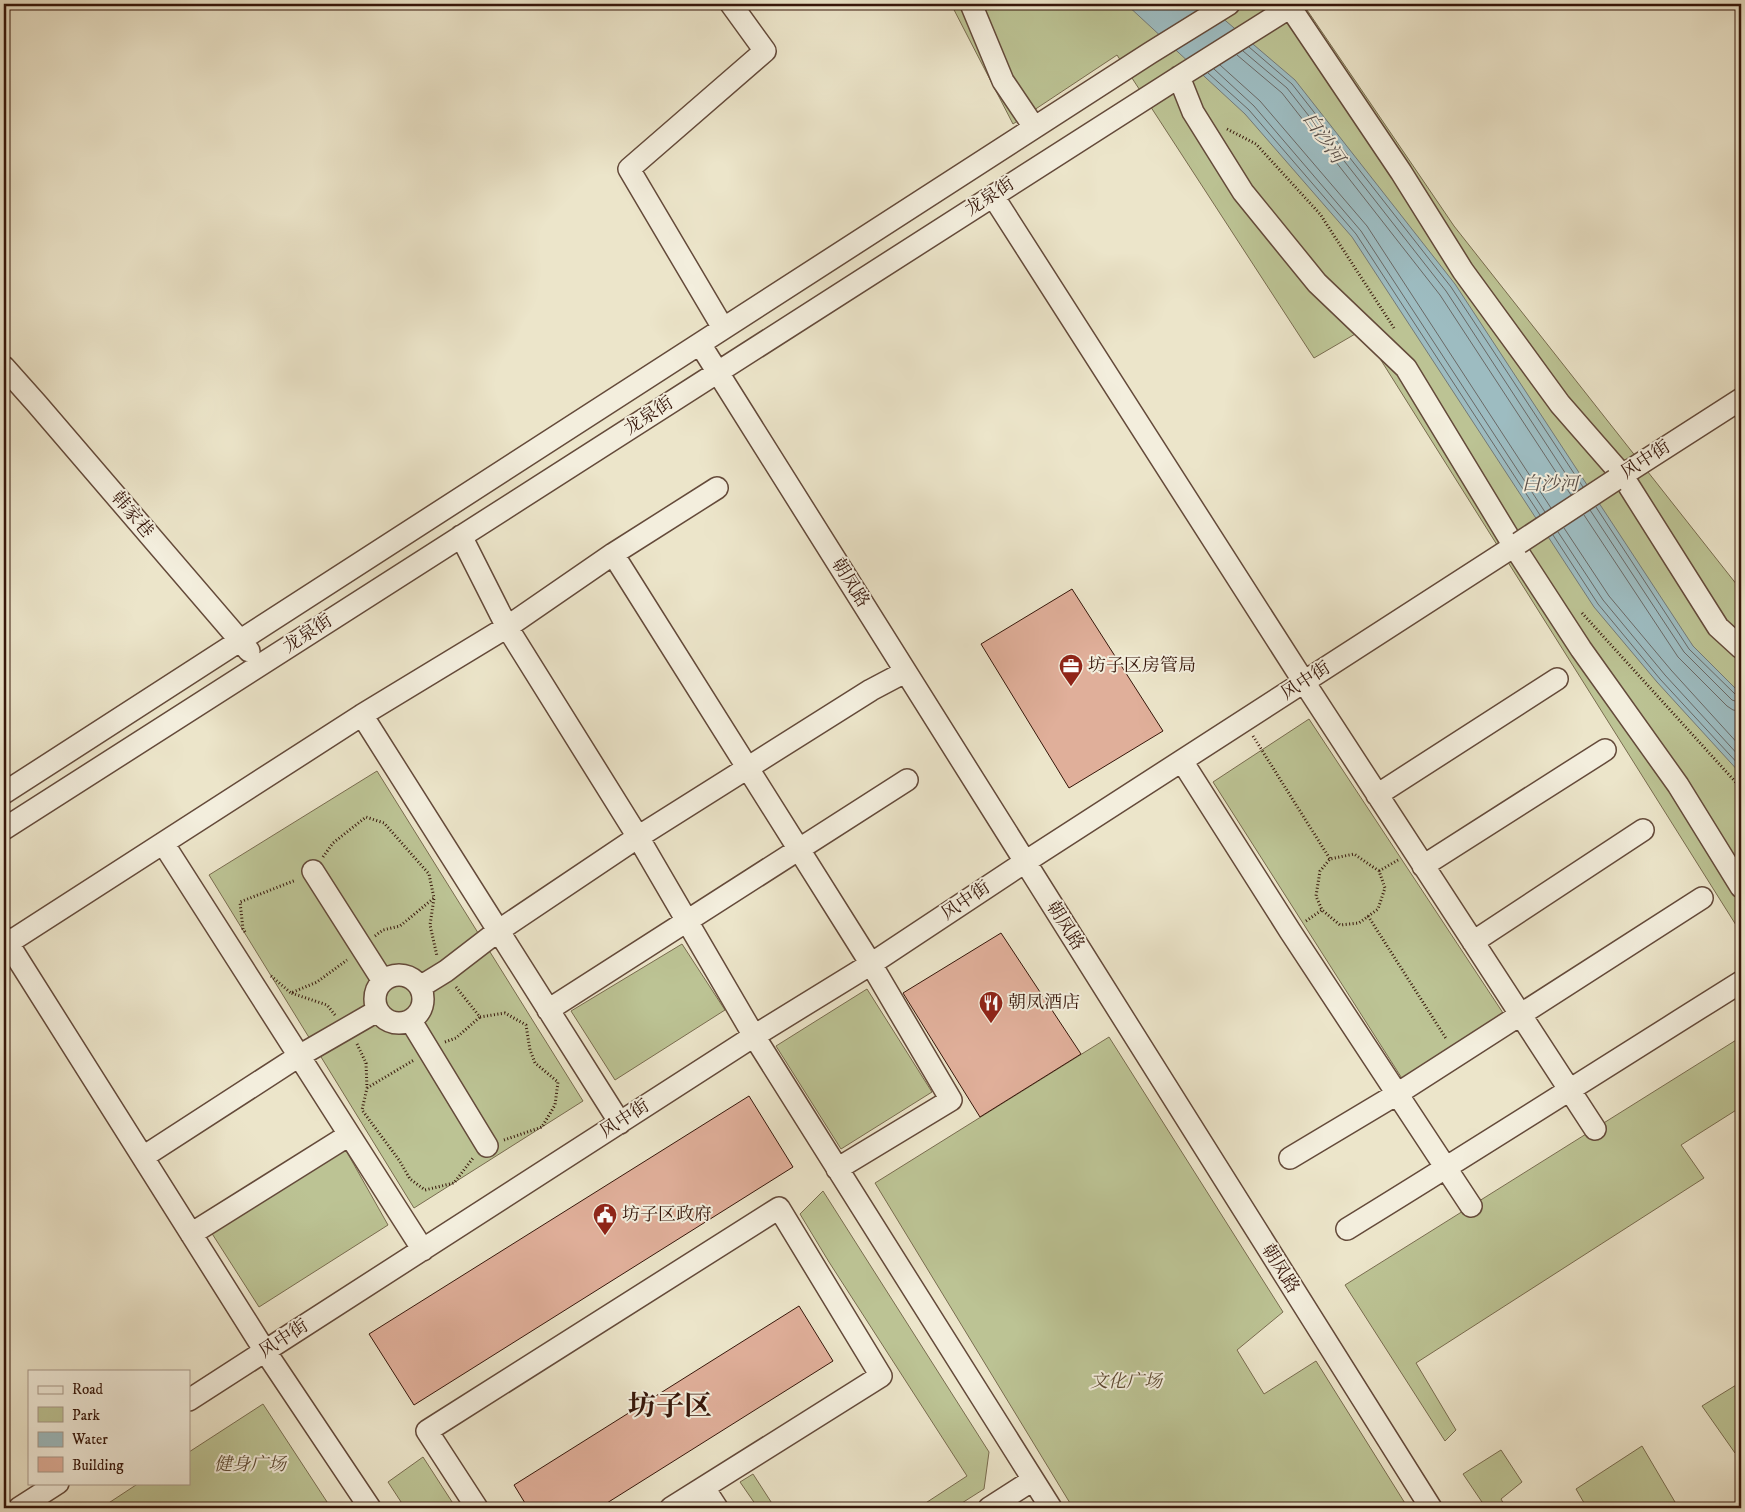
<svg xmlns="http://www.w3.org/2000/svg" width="1745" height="1512" viewBox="0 0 1745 1512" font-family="'IM FELL DW Pica','Noto Serif SC',serif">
<rect width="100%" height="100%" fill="#ece5ca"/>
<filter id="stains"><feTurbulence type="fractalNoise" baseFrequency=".004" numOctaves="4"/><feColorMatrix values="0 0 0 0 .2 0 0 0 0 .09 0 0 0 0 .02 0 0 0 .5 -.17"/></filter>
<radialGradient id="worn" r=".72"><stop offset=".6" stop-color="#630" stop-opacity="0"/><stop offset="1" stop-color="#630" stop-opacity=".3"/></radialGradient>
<path fill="#bcc394" stroke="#796c4f" d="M951,4H1305V7L1454,226L1741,590V933L1362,330L1314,358L1117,55L1013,124Z
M1309,719L1505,1016L1403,1080L1213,782Z
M377,771L583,1101L414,1208L209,875Z
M682,944L725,1010L615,1080L571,1011Z
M867,989L932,1092L841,1149L776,1046Z
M1109,1037L1283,1312L1237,1350L1264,1394L1316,1361L1408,1508H1073L875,1183Z
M1741,1037V1107L1681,1145L1704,1178L1416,1363L1456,1430L1445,1441L1345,1285Z
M344,1147L388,1225L259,1307L211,1232Z
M823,1191L989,1452L984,1489L954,1508H918L967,1476L829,1262L800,1214Z
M1741,1382V1449L1735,1453L1702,1406Z
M263,1404L331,1508H101L139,1483H189V1452Z
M1642,1446L1675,1502L1664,1508H1587L1576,1489Z
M1501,1450L1522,1482L1501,1499L1506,1508H1486L1463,1474Z
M423,1457L456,1508H405L388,1482Z
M753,1474L775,1508H758L740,1482Z"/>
<path fill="#9dbcc1" stroke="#747a78" d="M1126,4H1206L1295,80L1455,284L1693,646L1741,694V774L1657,682L1594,607L1352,237L1245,114Z"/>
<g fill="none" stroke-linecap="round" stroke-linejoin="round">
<path stroke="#6a6966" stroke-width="1" d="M1249,47L1292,84L1451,287L1583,487
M1243,51L1287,88L1446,291L1577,491
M1237,55L1282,93L1440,295L1571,495
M1220,65L1260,101L1367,226L1551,508
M1214,69L1254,106L1361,231L1545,512
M1208,73L1249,110L1356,234L1540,515
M1596,507L1689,649L1736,695L1741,697
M1590,510L1684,652L1732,700L1741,703
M1584,515L1678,657L1727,706L1733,710L1741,711
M1564,528L1609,596L1671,670L1741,747
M1558,532L1603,600L1665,675L1741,758
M1553,535L1598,604L1660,679L1741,767"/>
</g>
<path fill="#e0af9a" stroke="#36160a" d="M1072,589L1163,731L1069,788L981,644Z
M1001,933L1081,1054L980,1117L903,993Z
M749,1096L793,1167L414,1405L369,1334Z
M799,1306L833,1361L599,1508H528L514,1485Z"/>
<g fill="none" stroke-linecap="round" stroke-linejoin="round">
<defs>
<path id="minor" d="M971,4L1003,81L1034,127
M1288,4L1401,172L1463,271L1560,404L1622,475L1718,627L1741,648
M1179,77L1193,112L1243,192L1317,283L1406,368L1514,546L1581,649L1678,785L1741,887
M993,196L1304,682L1595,1129
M723,328L629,169L765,51L731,4
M700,344L1431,1508
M4,367L37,404L249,651
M1615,480L1741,399
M461,536L507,627L638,837L754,1036L1051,1508
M613,554L871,964L951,1100L837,1169
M362,715L620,1123
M1182,761L1290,931L1471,1206
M4,793L1150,53L1229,4
M1377,795L1557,679
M4,829L1179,77L1295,4
M163,843L423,1250
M1423,866L1605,750
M313,871L383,981
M4,937L265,1351L370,1508
M1473,942L1643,830
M8,943L362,715L507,627L613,554L717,488
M375 999a24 24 0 1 1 48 0a24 24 0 1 1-48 0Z
M420,987L446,971L498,931L638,837L871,690L905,672
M548,1010L907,780
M411,1021L487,1146
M143,1157L299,1056L377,1011
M1290,1158L1397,1094L1702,898
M1347,1229C1479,1148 1610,1064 1741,982
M191,1234L349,1135
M189,1400L754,1036L871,964L1025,862L1519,543
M704,1488L717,1508
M19,1508L58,1483
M477,1508L427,1431L779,1208L881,1376L671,1508
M989,1508L1033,1480"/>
</defs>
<use href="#minor" stroke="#644a3a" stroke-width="24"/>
<path stroke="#36160a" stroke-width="3" stroke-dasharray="1 2.5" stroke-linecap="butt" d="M1227,129L1256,144L1320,214L1394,328
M1582,613L1741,788
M1253,736L1330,859
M323,857L333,843L366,817L384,823L429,874L434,898L430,925L437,956
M1379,871L1398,860
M1368,916L1447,1040
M1306,921L1322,910L1316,896L1320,871L1330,859L1354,854L1379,871L1385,888L1378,909L1359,923L1340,925L1322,910
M245,932L243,929L240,902L296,880
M375,936L383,930L400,926L434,898
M271,976L291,993
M456,987L480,1017L505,1013L526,1025L530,1050L535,1063L558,1082L555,1105L542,1127L504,1140
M335,1015L327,1005L291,993L317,982L347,960
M445,1042L456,1038L480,1017
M357,1044L366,1063L367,1088L362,1110L399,1160L410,1179L425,1190L454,1183L473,1158
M367,1088L414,1060"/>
<use href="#minor" stroke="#f3eedd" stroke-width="21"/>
<defs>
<path id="minor-bridge" d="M1519,543L1615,480"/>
</defs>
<use href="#minor-bridge" stroke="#644a3a" stroke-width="24" stroke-linecap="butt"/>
<use href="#minor-bridge" stroke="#f3eedd" stroke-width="21"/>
</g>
<defs>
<symbol id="office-pin" viewBox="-11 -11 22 30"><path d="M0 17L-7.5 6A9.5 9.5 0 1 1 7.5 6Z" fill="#8f2418" stroke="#f3eedd"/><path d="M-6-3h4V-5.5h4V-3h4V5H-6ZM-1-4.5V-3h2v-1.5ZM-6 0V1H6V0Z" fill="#fff"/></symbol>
<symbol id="restaurant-pin" viewBox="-11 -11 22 30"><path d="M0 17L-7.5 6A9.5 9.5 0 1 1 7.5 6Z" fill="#8f2418" stroke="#f3eedd"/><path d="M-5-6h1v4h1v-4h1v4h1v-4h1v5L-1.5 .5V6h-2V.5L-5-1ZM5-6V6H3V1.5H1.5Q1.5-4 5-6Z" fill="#fff"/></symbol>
<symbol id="civic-pin" viewBox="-11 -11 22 30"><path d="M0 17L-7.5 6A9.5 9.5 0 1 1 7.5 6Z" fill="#8f2418" stroke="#f3eedd"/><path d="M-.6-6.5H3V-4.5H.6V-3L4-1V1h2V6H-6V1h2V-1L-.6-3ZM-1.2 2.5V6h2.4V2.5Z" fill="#fff"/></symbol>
</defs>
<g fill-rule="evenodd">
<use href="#office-pin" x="1057" y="652" width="28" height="38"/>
<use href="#restaurant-pin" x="977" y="989" width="28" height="38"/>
<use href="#civic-pin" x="591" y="1201" width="28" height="38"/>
</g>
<g text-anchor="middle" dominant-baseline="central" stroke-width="4" stroke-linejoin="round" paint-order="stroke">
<g font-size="18" fill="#36160a" stroke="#f3eedd">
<text transform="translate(990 197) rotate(-33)">龙泉街</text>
<text transform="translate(649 416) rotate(-33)">龙泉街</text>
<text transform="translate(1646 460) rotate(-33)">风中街</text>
<text transform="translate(132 515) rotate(50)">韩家巷</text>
<text transform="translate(850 583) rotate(58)">朝凤路</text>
<text transform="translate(308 634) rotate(-33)">龙泉街</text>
<text transform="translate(1306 681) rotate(-33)">风中街</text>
<text transform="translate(966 901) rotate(-34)">风中街</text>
<text transform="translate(1065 926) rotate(58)">朝凤路</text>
<text transform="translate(625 1119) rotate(-33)">风中街</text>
<text transform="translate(1280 1269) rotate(58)">朝凤路</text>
<text transform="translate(284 1339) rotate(-33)">风中街</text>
</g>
<g font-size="18" fill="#36160a" stroke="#f3eedd" text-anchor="start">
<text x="1088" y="666">坊子区房管局</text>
<text x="1008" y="1003">朝凤酒店</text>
<text x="622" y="1215">坊子区政府</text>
</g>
<g font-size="18" font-style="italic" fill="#5e4a33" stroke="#f3eedd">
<text x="1126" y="1382">文化广场</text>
<text x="250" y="1465">健身广场</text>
</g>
<g font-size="19" font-style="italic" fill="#5a504a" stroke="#f3eedd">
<text transform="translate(1323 138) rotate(56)">白沙河</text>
<text x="1550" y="484">白沙河</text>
</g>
<g font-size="28" font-weight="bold" fill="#36160a" stroke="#f3eedd">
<text x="670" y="1406">坊子区</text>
</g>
</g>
<rect width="1745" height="1512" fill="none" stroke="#ece5ca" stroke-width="20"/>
<rect x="5" y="5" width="1735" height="1502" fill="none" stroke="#36160a" stroke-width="2.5"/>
<rect x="10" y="10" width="1725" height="1492" fill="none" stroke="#36160a"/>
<rect x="28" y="1370" width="162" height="115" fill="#f3eedd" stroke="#a79889"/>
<rect x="38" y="1386" width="25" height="8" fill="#f3eedd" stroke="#a79889"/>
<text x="72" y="1394" font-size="15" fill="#36160a">Road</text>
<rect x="38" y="1407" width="25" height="15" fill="#bcc394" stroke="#a79889"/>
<text x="72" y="1420" font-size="15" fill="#36160a">Park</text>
<rect x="38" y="1432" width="25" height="15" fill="#9dbcc1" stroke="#a79889"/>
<text x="72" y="1444" font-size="15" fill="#36160a">Water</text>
<rect x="38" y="1457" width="25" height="15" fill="#e0af9a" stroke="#a79889"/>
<text x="72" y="1470" font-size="15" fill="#36160a">Building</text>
<rect width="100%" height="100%" filter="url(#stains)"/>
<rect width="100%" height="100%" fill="url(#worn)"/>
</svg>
